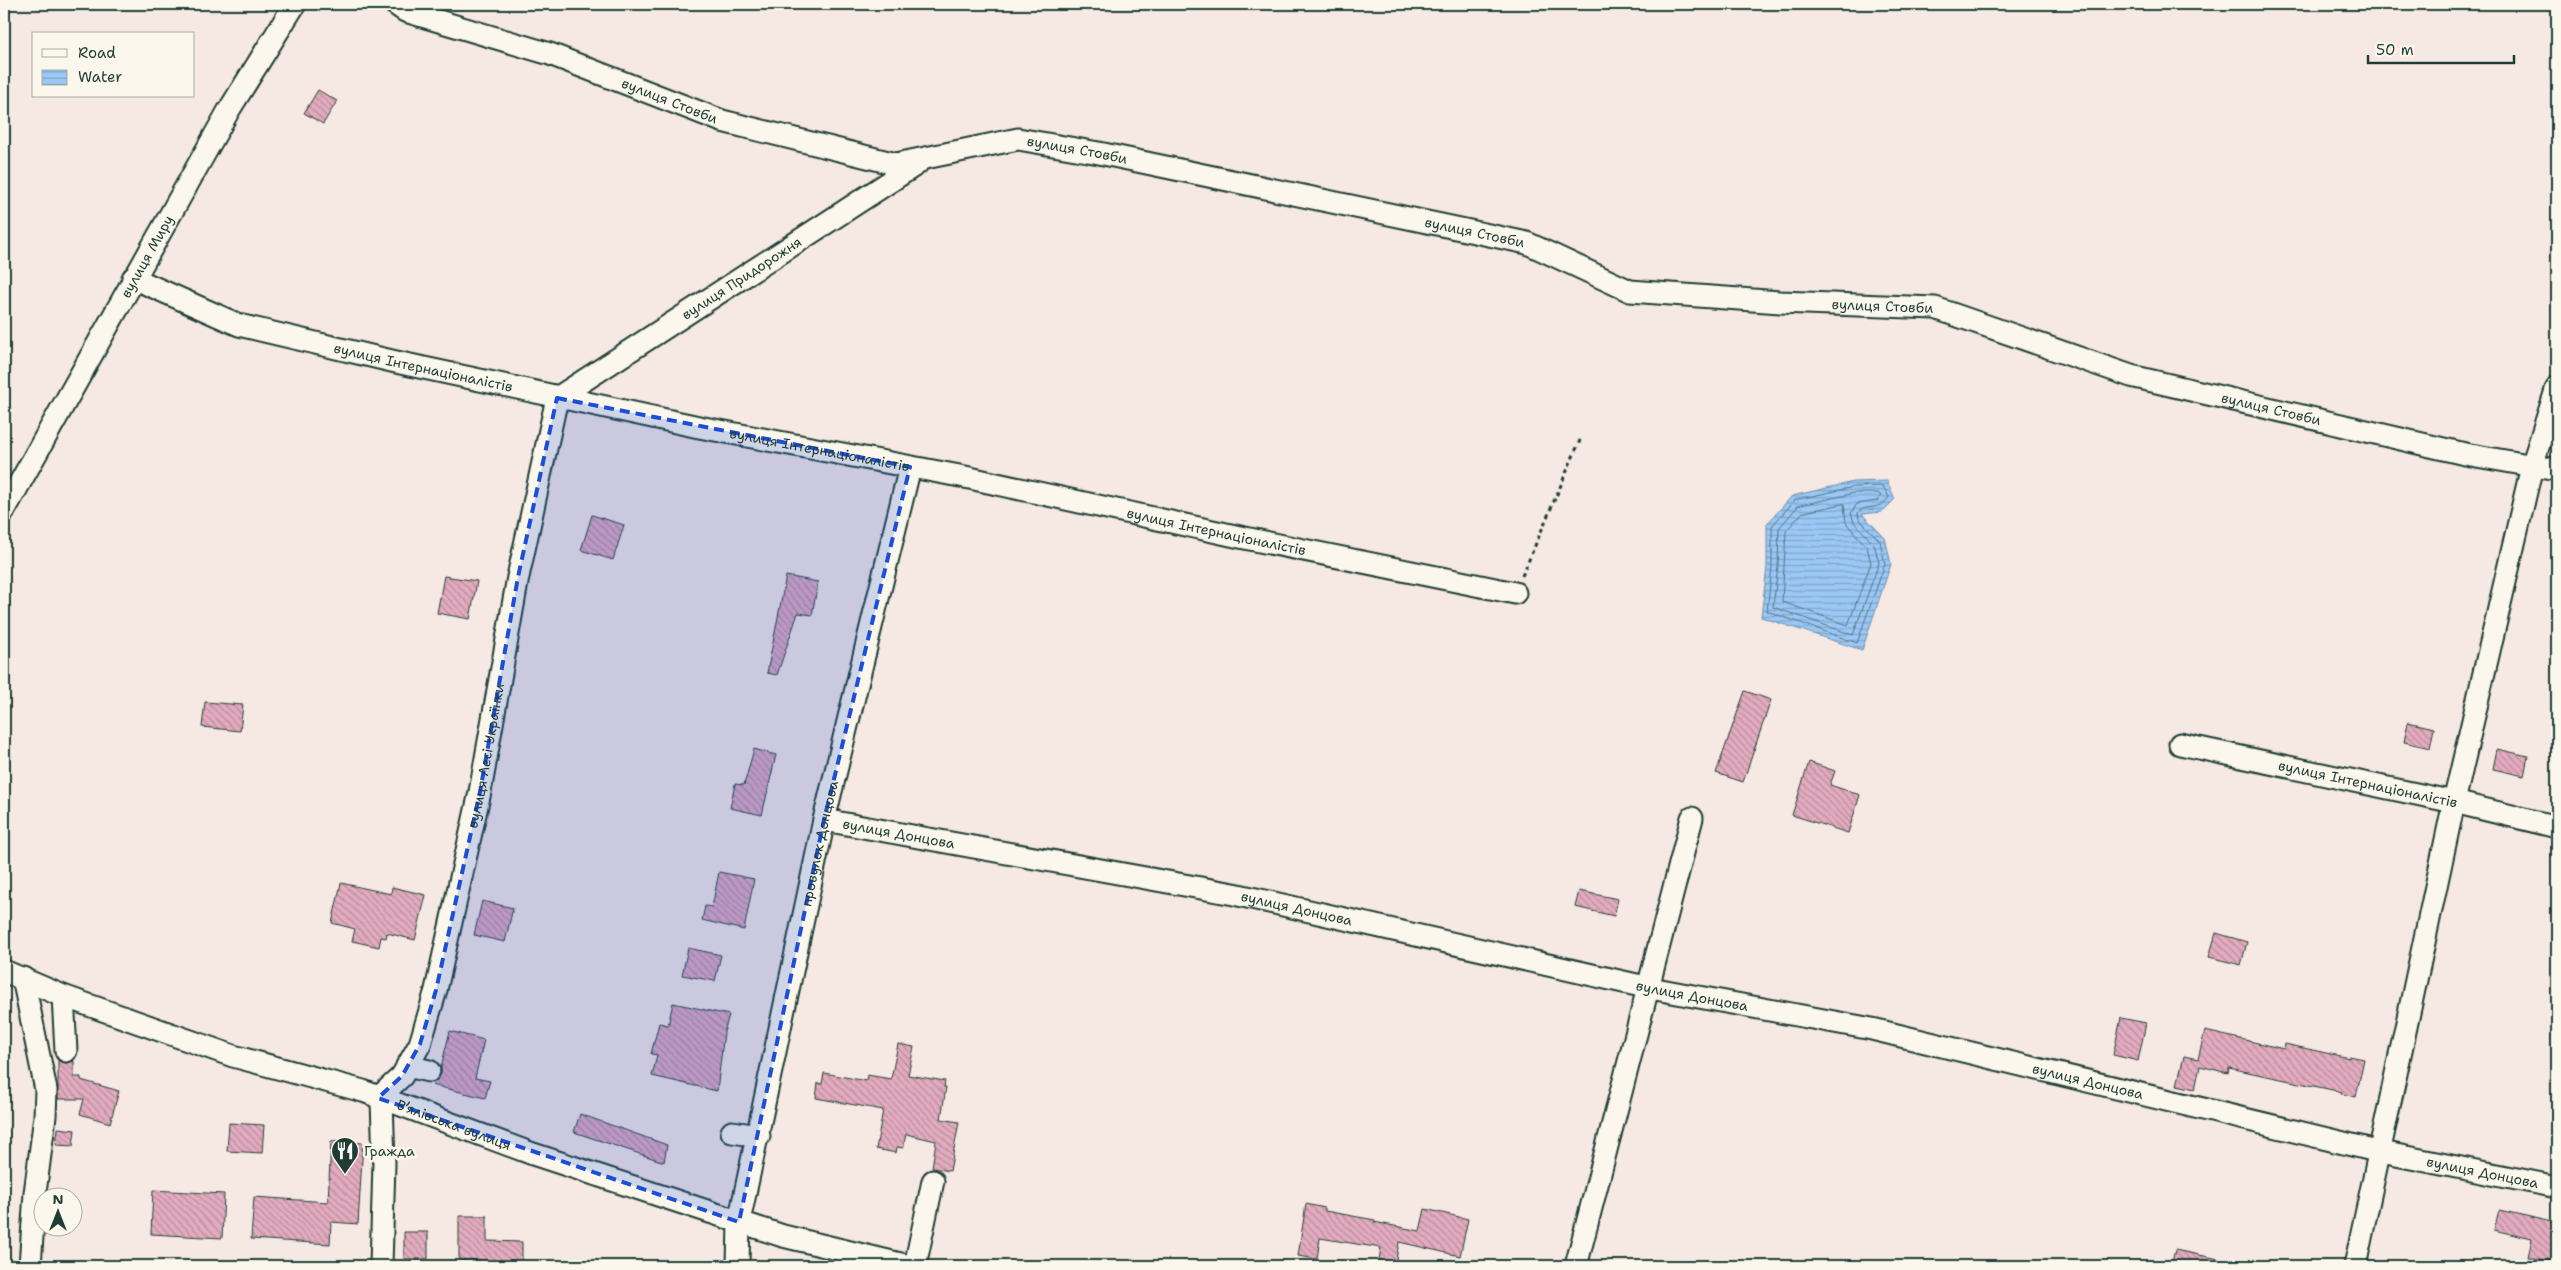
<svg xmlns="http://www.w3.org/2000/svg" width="2561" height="1270" viewBox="0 0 2561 1270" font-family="'Shantell Sans',sans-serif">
<defs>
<pattern id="water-rules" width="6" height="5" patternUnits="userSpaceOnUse" patternTransform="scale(1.25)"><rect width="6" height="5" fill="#9bc8f6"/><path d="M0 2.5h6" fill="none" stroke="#7ea4c8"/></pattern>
<pattern id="building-back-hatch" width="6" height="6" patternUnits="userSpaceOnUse" patternTransform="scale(1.25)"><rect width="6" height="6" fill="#e3abbf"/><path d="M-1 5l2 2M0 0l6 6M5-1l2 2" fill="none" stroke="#b78c9c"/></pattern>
</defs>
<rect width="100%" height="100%" fill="#f6e8e3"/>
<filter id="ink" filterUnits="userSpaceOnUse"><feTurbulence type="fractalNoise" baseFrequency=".02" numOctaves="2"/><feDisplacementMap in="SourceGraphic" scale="10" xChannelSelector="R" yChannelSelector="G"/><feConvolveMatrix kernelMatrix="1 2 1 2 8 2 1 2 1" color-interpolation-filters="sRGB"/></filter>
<g filter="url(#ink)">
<path fill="url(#water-rules)" stroke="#6990a8" d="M1887,481L1895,499L1882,512L1862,514L1885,538L1891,564L1862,650L1761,617L1767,567V524L1792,496L1853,482Z"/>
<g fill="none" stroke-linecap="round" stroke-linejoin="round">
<path stroke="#517582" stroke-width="1" d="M1854,487L1883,486L1889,497C1878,513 1865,503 1858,513L1859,519L1880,541L1885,564L1857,643L1767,611L1772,567V526L1795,500Z
M1855,493H1878L1881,496L1877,501L1857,504L1851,513L1854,522L1874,544L1879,563L1853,635L1773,607L1778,567L1779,528L1798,506Z
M1844,504L1846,523L1867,547L1871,563L1848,625L1782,602L1786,531L1802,513Z"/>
</g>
<path fill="url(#building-back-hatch)" stroke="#1f3d34" d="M318,90L337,101L323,124L304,113Z
M592,515L624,525L613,560L581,550Z
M444,576L477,581L470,619L437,613Z
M786,576L818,582L812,615L798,613L777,675L767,673Z
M1745,691L1771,700L1743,782L1716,773Z
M205,702L243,705L240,731L202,727Z
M2408,722L2434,728L2430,748L2404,742Z
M754,749L776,755L762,815L730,808L735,784L744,785Z
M2497,749L2528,756L2524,776L2493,769Z
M1809,762L1835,771L1830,785L1860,795L1848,833L1792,815Z
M719,872L754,879L744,930L702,920L705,906L712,907Z
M341,883L391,894L392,887L426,895L415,940L387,933L386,938L381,937L379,947L352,941L355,929L332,923Z
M1579,891L1618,899L1614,916L1575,907Z
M482,901L513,908L505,942L474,935Z
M2216,933L2247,942L2241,965L2209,957Z
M688,948L721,955L715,981L682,975Z
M673,1003L729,1015L724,1032L717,1091L652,1076L657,1055L651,1054L659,1023L668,1025Z
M2121,1018L2146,1023L2138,1061L2113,1055Z
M450,1031L484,1040L475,1078L490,1081L485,1098L432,1085L441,1074V1067Z
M2205,1031L2284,1049L2285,1044L2349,1058V1056L2364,1059L2356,1097L2341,1094L2342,1092L2229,1068L2228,1073L2200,1066L2195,1089L2177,1085L2184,1056L2198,1059Z
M898,1044L914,1047L908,1075L945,1081L944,1087H946L941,1119L959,1122L950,1171L932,1168L936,1141L906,1134L903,1148L897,1147L896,1153L876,1149L883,1110L816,1098L818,1083L822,1084L824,1073L866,1081L867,1075L891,1079Z
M58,1060L66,1063L74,1061V1077H81V1080L119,1091L110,1123L80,1114L84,1099H58Z
M580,1114L667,1145L664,1162L574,1132Z
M229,1123L264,1125L262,1153L227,1151Z
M58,1128L75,1130L73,1146L56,1145Z
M331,1141L363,1143L358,1224L331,1222L330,1244L251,1239L254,1197L328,1202Z
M153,1190L224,1194L222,1238L151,1234Z
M1306,1204L1325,1208V1211L1375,1220L1374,1222L1420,1231L1425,1209L1468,1219L1460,1256L1399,1242L1395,1266H1378L1381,1248L1320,1238L1317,1259L1298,1256Z
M2499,1210L2557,1223V1262L2528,1257L2532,1239L2494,1230Z
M459,1216H487V1241L522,1242V1266H495V1260H459Z
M404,1232H428V1259H404Z
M2175,1250L2219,1259V1266H2171Z"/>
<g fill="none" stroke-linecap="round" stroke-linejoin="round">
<defs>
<g id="minor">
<path id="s1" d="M395,4L405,11L550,54L722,121L896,164L1018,139L1099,153L1527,243L1630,291L1780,302L1935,308L2131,376L2465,454L2557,470"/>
<path id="s2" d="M133,278L239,325L396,362L699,427L965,477L1240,537L1515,593"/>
<path id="s3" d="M4,511L229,110L295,4"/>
<path id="s4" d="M2180,744L2454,802L2557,827"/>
<path id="s5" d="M824,820L1234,894L1650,988L1872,1029L2381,1152L2557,1187"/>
<path id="s6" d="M4,971L63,996L233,1056L363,1091L533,1154L783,1236L909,1266"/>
<path d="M23,978L46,1090L45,1116L35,1193L30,1266"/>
<path d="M63,996L66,1051"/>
<path d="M407,1066L429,1071"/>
<path id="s7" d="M378,1098L402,1076L420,1044L436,990L480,792L518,577L557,398L917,164"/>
<path d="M732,1132L759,1136"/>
<path d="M381,1266L384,1163L382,1100"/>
<path id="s8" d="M738,1266L739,1222L824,820L910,467"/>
<path d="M915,1266L933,1181"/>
<path d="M1576,1266L1692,818"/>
<path d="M2355,1266L2454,802L2532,466L2557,387"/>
</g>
</defs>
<use href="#minor" stroke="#1f3d34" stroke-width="25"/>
<path stroke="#1f3d34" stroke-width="3" stroke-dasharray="4 4" stroke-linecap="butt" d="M1522,576L1581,438"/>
<use href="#minor" stroke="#fbf7ec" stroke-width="21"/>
</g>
</g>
<path fill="#1d4ed8" fill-opacity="0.2" stroke="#1d4ed8" stroke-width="4" stroke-dasharray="10 6" stroke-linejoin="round" d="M557,398L910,467L824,820L739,1222L378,1098L402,1076L420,1044L436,990L480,792L518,577Z"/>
<defs>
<symbol id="restaurant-pin" viewBox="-11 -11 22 30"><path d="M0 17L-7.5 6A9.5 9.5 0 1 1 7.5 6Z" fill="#1f3d34" stroke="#fbf7ec"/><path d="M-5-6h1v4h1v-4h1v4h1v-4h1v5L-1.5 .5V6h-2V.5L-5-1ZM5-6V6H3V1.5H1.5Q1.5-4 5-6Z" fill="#fff"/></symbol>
</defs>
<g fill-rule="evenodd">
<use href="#restaurant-pin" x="329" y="1135" width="32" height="43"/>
</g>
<g text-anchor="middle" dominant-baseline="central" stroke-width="5" stroke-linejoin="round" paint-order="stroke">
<g font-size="14" fill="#1f3d34" stroke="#fbf7ec">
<text stroke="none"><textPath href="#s1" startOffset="292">вулиця Стовби</textPath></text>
<text stroke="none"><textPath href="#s1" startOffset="712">вулиця Стовби</textPath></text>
<text stroke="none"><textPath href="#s1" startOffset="1118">вулиця Стовби</textPath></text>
<text stroke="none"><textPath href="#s3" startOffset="292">вулиця Миру</textPath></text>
<text stroke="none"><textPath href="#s7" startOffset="950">вулиця Придорожня</textPath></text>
<text stroke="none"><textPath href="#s1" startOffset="1538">вулиця Стовби</textPath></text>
<text stroke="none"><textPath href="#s2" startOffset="305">вулиця Інтернаціоналістів</textPath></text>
<text stroke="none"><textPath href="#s1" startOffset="1942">вулиця Стовби</textPath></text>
<text stroke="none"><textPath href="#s2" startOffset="710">вулиця Інтернаціоналістів</textPath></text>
<text stroke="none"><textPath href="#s2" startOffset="1115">вулиця Інтернаціоналістів</textPath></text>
<text stroke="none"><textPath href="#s7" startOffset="365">вулиця Лесі Українки</textPath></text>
<text stroke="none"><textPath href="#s4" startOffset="192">вулиця Інтернаціоналістів</textPath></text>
<text stroke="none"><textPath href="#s5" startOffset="76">вулиця Донцова</textPath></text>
<text stroke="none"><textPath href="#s8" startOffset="431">провулок Донцова</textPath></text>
<text stroke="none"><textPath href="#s5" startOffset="481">вулиця Донцова</textPath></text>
<text stroke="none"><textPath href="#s5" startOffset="886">вулиця Донцова</textPath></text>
<text stroke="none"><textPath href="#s5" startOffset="1291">вулиця Донцова</textPath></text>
<text stroke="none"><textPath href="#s6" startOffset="476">В’ялівська вулиця</textPath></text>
<text stroke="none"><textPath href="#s5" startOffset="1696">вулиця Донцова</textPath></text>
</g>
<g font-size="14" fill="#1f3d34" stroke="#fbf7ec" text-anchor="start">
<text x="364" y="1151">Гражда</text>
</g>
</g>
<rect width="2561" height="1270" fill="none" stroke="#fbf7ec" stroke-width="20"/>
<rect x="10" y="10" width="2541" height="1250" fill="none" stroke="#1f3d34" stroke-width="2" filter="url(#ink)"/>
<rect x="32" y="32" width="162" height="65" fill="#fbf7ec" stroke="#a3ada2"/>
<rect x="42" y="49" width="25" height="8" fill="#fbf7ec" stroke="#a3ada2"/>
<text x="78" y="58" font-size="15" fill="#1f3d34">Road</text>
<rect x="42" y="70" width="25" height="15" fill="url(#water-rules)" stroke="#a3ada2"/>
<text x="78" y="82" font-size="15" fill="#1f3d34">Water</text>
<g transform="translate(58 1212)"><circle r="24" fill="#fbf7ec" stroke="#a3ada2"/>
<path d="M0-4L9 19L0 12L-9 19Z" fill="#1f3d34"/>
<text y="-8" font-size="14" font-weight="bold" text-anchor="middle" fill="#1f3d34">N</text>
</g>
<path d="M2368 55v8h146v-8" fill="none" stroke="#1f3d34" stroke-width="2.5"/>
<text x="2376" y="55" font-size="15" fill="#1f3d34" stroke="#fbf7ec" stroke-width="4" paint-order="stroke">50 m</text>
</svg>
